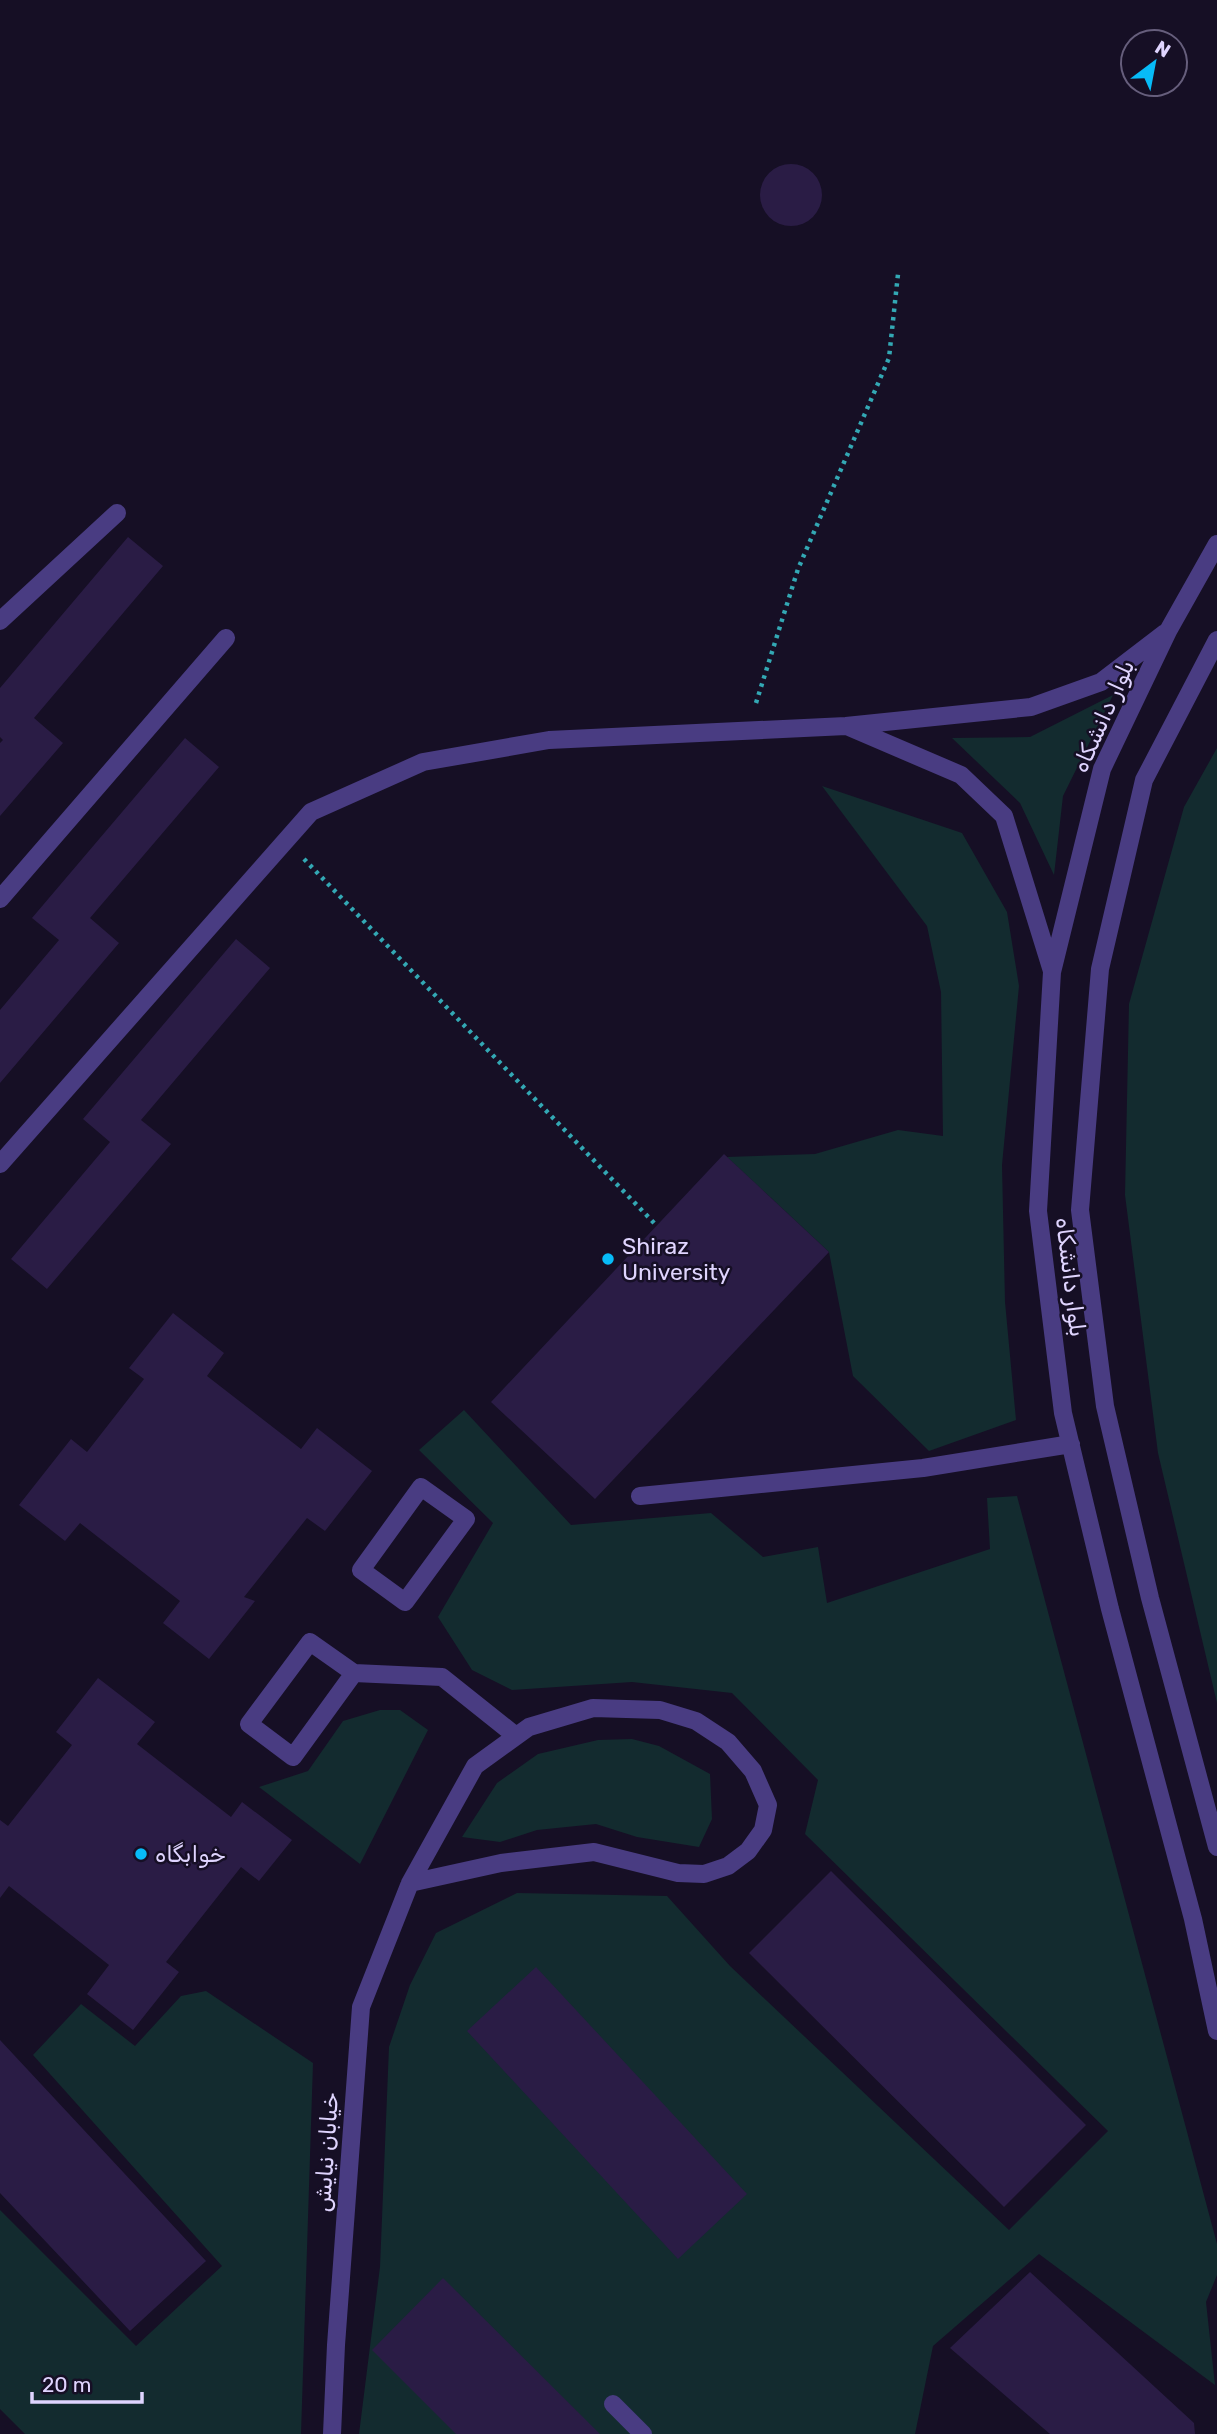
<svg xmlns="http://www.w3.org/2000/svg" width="1217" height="2434" viewBox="0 0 1217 2434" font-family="Rubik,'Noto Sans Arabic',sans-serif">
<rect width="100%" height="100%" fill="#160f25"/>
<path fill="#132b2f" d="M1113,695L1063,796L1054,875L1020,803L952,738L1030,737Z
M1217,748V1703L1158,1453L1125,1195L1129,1004L1184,807Z
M822,786L962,833L1007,912L1019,986L1002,1165L1005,1302L1016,1420L929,1451L853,1376L829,1252L727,1157L815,1154L898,1130L943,1136L941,992L927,926Z
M464,1410L571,1525L711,1513L763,1557L818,1547L827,1603L990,1549L987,1498L1017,1496L1217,2244V2275L1206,2302L1215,2385L1039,2254L933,2346L915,2434H359L380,2267L389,2047L410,1985L436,1933L517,1893L667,1896L730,1966L1009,2230L1108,2131L805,1834L818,1780L732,1693L632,1682L512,1690L472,1670L438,1617L493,1523L419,1450Z
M380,1710H400L428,1730L360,1864L259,1787L308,1771L343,1721Z
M632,1739L659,1746L710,1774L712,1819L699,1847L637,1837L596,1824L537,1830L500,1842L462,1837L497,1783L538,1754L598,1740Z
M206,1991L313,2063L301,2434H25L0,2409V2210L136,2346L222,2266L33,2055L81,2004L135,2046L181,1996Z"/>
<path fill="#2a1c45" d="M760 195a31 31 0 1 1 62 0a31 31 0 1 1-62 0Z
M128,537L163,566L34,718L63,743L0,816V743L3,740L0,737V688Z
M185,738L219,767L90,918L119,943L0,1083V1010L59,940L32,918Z
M236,939L270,968L141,1120L171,1144L47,1289L11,1259L110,1142L83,1119Z
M724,1154L829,1252L595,1499L491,1402Z
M173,1313L224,1353L207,1376L301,1449L317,1428L372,1471L325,1531L307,1518L244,1597L255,1601L209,1659L163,1623L180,1601L80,1523L65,1541L19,1505L71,1439L87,1452L144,1379L129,1368Z
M98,1678L155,1722L137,1744L231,1817L242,1802L292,1840L259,1881L241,1867L166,1962L179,1972L133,2030L87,1994L109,1965L9,1886L0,1898V1820L8,1826L72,1745L56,1732Z
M831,1871L1086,2125L1004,2207L749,1953Z
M536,1967L747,2194L678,2259L467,2031Z
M0,2040L206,2261L130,2331L0,2193Z
M1030,2272L1194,2423L1195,2434H1050L950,2348Z
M443,2278L600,2434H456L372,2350Z"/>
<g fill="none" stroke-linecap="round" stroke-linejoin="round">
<path stroke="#33a8b4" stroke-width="4.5" stroke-dasharray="3.5 5" stroke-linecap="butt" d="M756,703L798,569L889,358L898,274
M304,859L657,1226"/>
<path stroke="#493c82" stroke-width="18" d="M1217,544L1168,631L1102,769L1052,972L1038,1211L1063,1413L1110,1609L1193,1919L1217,2031
M0,621L117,513
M1217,640L1144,780L1100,969L1080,1210L1105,1406L1150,1598L1217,1847
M849,727L961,775L1004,816L1052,971
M0,899L226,638
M0,1164L311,812L423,762L549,740L846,726L1031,707L1101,682L1165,633
M421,1487L466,1519L405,1602L361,1570Z
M640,1496L923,1468L1071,1444
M354,1673L293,1757L249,1724L310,1642L354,1673L442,1677L516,1736
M613,2404L643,2434
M332,2434L336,2345L361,2007L410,1883L475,1766L529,1727L593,1708L660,1710L696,1721L728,1742L753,1771L768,1805L763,1830L748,1851L728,1866L704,1874L678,1873L594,1852L501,1863L410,1883"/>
</g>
<g fill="#07bbf7" stroke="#160f25" stroke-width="2.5">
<circle cx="608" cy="1259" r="7"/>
<circle cx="141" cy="1854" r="7"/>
</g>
<g text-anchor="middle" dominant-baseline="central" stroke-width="5" stroke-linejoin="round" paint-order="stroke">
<g font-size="23" fill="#dfd4fe" stroke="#160f25">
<text transform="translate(1103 716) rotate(-66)">بلوار دانشکاه</text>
<text transform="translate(1071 1277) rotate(83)">بلوار دانشکاه</text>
<text transform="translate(326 2152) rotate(-86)">خیابان نیایش</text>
</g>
<g font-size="23" fill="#dfd4fe" stroke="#160f25" text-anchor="start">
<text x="622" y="1246">Shiraz<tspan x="622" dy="26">University</tspan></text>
<text x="155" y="1854">خوابگاه</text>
</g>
</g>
<g transform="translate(1154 63) rotate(32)"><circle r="33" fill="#160f25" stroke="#665e7c" stroke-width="2"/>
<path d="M0-5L12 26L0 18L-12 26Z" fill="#07bbf7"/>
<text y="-10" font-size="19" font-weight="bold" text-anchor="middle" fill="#dfd4fe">N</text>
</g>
<path d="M32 2392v10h110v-10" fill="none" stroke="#dfd4fe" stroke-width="3.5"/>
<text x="42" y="2392" font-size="21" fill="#dfd4fe" stroke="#160f25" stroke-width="5" paint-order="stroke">20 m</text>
</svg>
